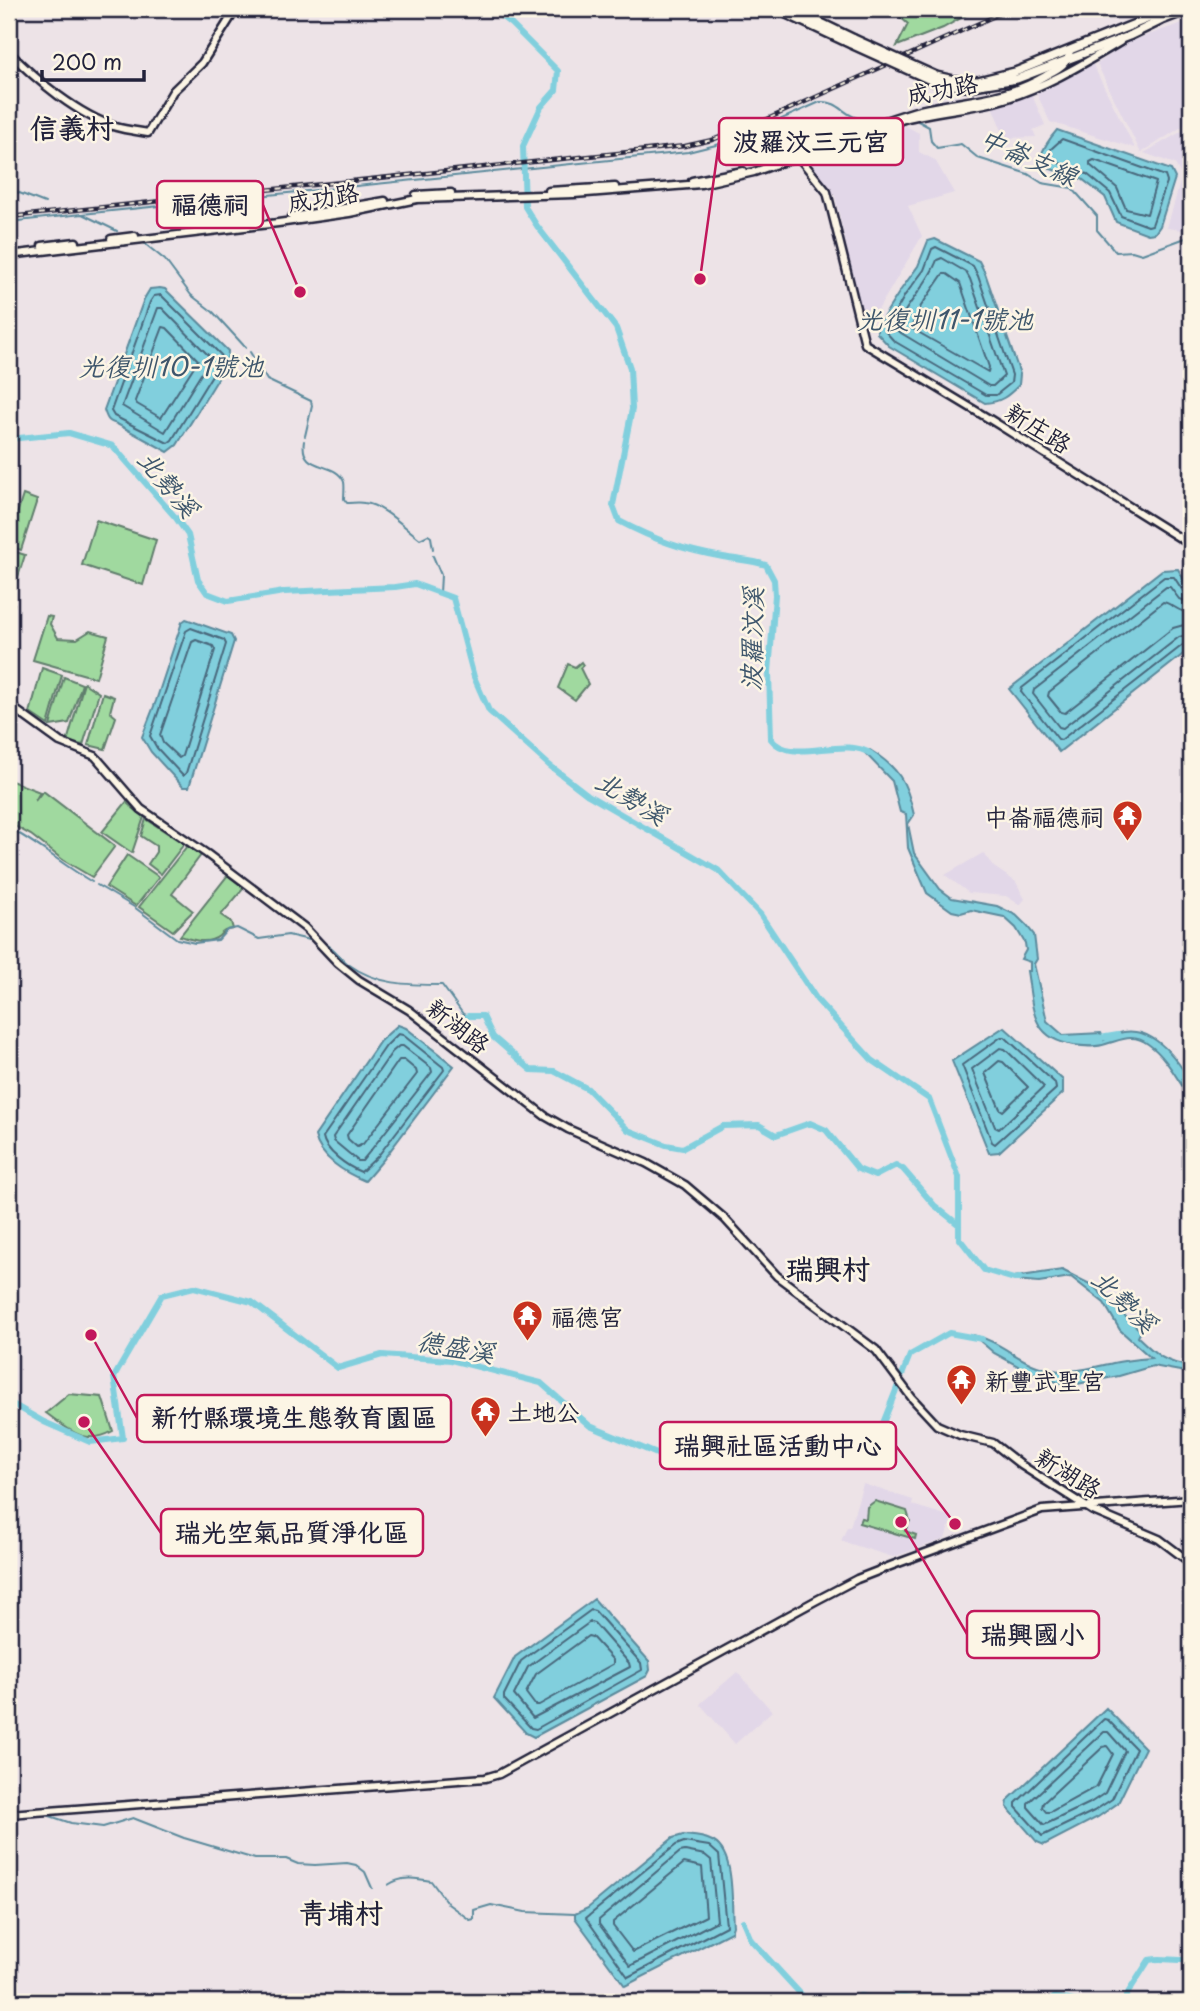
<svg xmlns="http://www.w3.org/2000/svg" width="1200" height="2011" viewBox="0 0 1200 2011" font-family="'Playpen Sans','LXGW WenKai TC',sans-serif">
<rect width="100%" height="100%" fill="#ede3e7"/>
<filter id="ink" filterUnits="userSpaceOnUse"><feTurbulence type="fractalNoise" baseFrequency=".0143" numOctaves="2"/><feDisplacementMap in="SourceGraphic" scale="14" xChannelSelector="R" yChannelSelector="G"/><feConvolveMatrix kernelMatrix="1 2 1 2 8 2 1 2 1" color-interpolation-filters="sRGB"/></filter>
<g filter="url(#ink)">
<path fill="#e2d7e8" d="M1191,20V121L1141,153L1097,64L1128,42Z
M1092,63L1135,148L1050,122L1037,94Z
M1031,93L1045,125L1033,130L1036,137L1005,138L992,106Z
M904,125L919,133V152L935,160L954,193L908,206L922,236L872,320L862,314L835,196L804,157Z
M1191,126V228L1183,230L1167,228L1182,176L1175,164L1144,153Z
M983,853L994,867L1016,882L1025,899L1020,905L1006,896L969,893L945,875Z
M863,1484L913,1500L912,1505L952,1517L945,1539L893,1557L841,1541L847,1527H850Z
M737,1672L772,1711L735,1744L700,1704Z"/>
<path fill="#a0d99f" stroke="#617e6d" stroke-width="2" d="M838,9H926L929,12L934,9H977L943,28L897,46L908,24L899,16H858Z
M23,495L37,500L21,550L9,546V539Z
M96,520L156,540L143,585L82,565Z
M10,550L25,555L10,602L14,604L9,619Z
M47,616L52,617L50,624L58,638L77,639L90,631L108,636L96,678L33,660Z
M581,662L583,665L580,668L588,684L575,700L558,688L568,664L575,667Z
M42,668L62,675L48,725L30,713Z
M64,677L82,684L69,723L50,726Z
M84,683L99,693L83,745L67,742Z
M103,693L114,697L110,712L116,717L105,749L88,745Z
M9,780L40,792L35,801L43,791L115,846L92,877L63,860L31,835L9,823Z
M128,800V804L144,817L132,853L102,832Z
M146,819L184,844L161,874L148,864L156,852V846L141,836Z
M187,846L201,855L172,894L193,911L173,931L139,907Z
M127,855L159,877L136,906L106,887Z
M228,875L244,888L221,915L231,922L233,929C225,930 224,931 219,936C208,945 192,940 180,936Z
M69,1394L102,1397L113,1431C85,1447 68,1429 46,1413Z
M875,1501L907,1511L910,1521L905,1531L916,1535L915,1539L859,1523L861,1518L866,1519L867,1507Z"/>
<path fill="#81cfdd" stroke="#5b8a9c" stroke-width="2" d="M1057,130L1171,170L1175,178L1174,181L1160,226L1155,233L1148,234L1116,222L1105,197L1082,179L1051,169L1042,163L1040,158C1044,147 1049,139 1057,130Z
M935,239L979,261L985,273L1020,374L1019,385C1008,396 1001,402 985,403L889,346L877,333V327L900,291L918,266L928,241Z
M160,288L165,289L228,351L227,364L177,445L168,452L117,424C108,422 107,419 104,410L144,299L150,289Z
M1178,569L1191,592V648L1059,752L1009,689L1162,570Z
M186,619L231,635L234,641L189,787H183L151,752L142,737L156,701L182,622Z
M870,750C898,767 907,782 914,815L908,824L914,853L940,889L952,898L997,906L1016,915L1027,926L1034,935L1037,959L1034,964L1047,1021L1063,1035L1101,1033L1104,1040C1140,1017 1168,1045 1187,1076L1183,1080L1191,1089V1099C1178,1081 1167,1057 1148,1044C1133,1033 1121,1040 1106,1044C1096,1048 1084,1046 1074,1045C1030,1039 1033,1006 1027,971H1030V962L1021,959L1026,950L1025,943L1016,928L1004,917L971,910L961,913L952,911L927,893L908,848L906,814L900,812L892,781L864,752Z
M398,1025L406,1028L454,1066L383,1160L365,1181C345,1173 320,1158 315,1136L380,1041Z
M1004,1027L1063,1080V1093L999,1152L989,1153L952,1061Z
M1062,1270L1092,1285L1141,1331L1138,1337C1159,1357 1163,1361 1191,1367V1373L1153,1366L1119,1376L1067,1386L1027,1371L994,1353L973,1335C997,1340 1015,1358 1037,1366C1064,1376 1087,1369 1113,1363C1125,1360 1139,1359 1151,1358L1120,1330L1104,1303L1071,1277L1039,1282L1013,1280L1014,1277Z
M594,1599L649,1661L650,1670L647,1676L534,1737L526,1733L494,1698L515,1657Z
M1106,1708L1145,1748L1118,1803L1098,1817L1044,1845L1037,1842L1007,1807L1008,1800Z
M683,1835C692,1836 702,1836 710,1840C736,1849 731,1902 733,1926L731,1932L625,1986L575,1918V1914L588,1908L673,1838Z"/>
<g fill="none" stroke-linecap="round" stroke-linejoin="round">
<path stroke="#48677c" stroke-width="2" d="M1062,139L1165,176L1167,182L1152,225L1148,226L1121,216L1110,193L1087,174L1049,159L1051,149Z
M1094,160L1156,182L1147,214L1126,209L1117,188L1090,165V162Z
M936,247L973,266L978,276L1012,375L1011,383L996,395H986L894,341L885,331L905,295L924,270L932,249Z
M942,258L966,272L970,279L1004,376L993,386H989L896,330C904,305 928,285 937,260Z
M943,274H947L960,283L989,367L988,372L911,328L921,306Z
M161,295L221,355L220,362L172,440L168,443L114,416L111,411L150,302L154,296Z
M158,308H162L211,358L165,432L122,406Z
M163,327L167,328L198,360L161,418L137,404L135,401Z
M1191,594L1183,591L1174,577H1164L1022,688L1021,692L1058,739L1061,740L1184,644L1191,643
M1191,603L1179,599L1170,587H1166L1034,690L1033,694L1059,727L1063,728L1179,637L1191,634
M1191,613C1178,613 1172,603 1163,602L1049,692L1048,696L1061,712L1065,713L1173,628L1191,623
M191,628L224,640L226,644L186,773L183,776L157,748L150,736L186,631Z
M196,640L213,646L215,650L182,756L179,758L163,743L160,735L192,642Z
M398,1034L403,1035L443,1067L444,1070L378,1156L361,1172C348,1167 325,1151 323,1137L386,1046Z
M1001,1037H1005L1055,1083L1056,1089L995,1144L992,1142L962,1065Z
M399,1046H403L431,1068L432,1072L371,1150L362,1161H358L334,1141L333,1137L392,1052Z
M1000,1048L1005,1049L1044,1087L999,1129L995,1127L972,1069Z
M399,1060H404L416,1070L417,1074L363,1144L357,1147L348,1139L347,1135Z
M999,1061L1003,1062L1028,1087L1003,1111L1000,1109L985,1073Z
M591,1610L595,1611L641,1663L642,1670L536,1729L531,1728L504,1699V1695L521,1661Z
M590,1622L594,1623L629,1663L630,1667L533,1718L514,1695L528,1667Z
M588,1636L592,1637L613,1660V1664L539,1705H535L526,1693L536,1674Z
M1104,1719L1108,1720L1136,1749L1112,1799L1094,1811L1042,1836L1016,1807V1803Z
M1104,1732H1108L1125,1751L1105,1793L1090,1803L1044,1825L1028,1807V1803Z
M1107,1746L1113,1754L1097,1786L1050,1812H1046L1042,1807L1043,1803L1103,1747Z
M684,1842L709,1846L719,1855L726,1926L628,1977L586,1918L676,1845Z
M685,1851L705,1855L711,1860L717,1921L630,1966L599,1924V1920L680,1852Z
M684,1863L702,1867L706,1916L633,1952L613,1926V1922Z"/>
<path stroke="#5b8a9c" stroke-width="2" d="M918,121L929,127L931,141L937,148L961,144L978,158L1028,174L1042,183L1072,188L1097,216V230L1116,252L1132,251L1142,254L1191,236
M9,189L45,203
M82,214L688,152L732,141L820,102C841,101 843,116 861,119C873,121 884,117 895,114
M9,222L82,214L117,231
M144,243L165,260L191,295L213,312L246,348
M250,352L267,380L311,401L312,406L305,436
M304,441C299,473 336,460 344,482C345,487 344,494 344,499L347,503C353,503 359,502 364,503C382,504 405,528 420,539L428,535L431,537L433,549
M433,556L441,575L440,593
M9,828C39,844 63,865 92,882
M97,885L134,907L177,939L195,943L218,940L227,930L237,928L259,939L288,935L309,940
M324,943C335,948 339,957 348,964C377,985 408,985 442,985L463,1014L468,1016
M44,1814L71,1823L103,1827L133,1818L184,1838L255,1859H286L298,1864L315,1865L347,1863L356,1865L365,1872L372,1888
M388,1885C401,1876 416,1878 431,1881L448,1904L470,1920L474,1919V1910L491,1905L525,1912L575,1914"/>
<path stroke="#81cfdd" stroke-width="6" d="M492,9L511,24L558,71L556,90L541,107L523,146L525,207L537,226L616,328L630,368L632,409L613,505L619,521C655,540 683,550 723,557C738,560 751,560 766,565L774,580L775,595L769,672L771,739C791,766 843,735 871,754
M9,439L69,433L113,446L176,518L188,535L198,580L207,593L228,601L284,592L395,587L415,584L453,598L474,677L489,711L549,765L588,795L718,870L760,914L817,1000L872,1060L929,1099L959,1177V1238L984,1270L1014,1279L1020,1278
M468,1016H483L493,1037L531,1070L554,1071L588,1089L628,1130L666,1145L683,1148L723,1126L759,1125L776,1135L810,1123L826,1130L858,1169L875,1176L896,1165L903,1169L934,1205L959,1225
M1094,1039L1118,1035
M1179,1072L1191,1089
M9,1402L44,1422L90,1442L123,1438L114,1377L162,1295L194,1287L252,1302L338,1368L382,1355L451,1360L541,1383L590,1426L688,1467L760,1439L855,1443L881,1428L910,1355L949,1333L982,1339
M743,1921L751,1940L808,2002
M852,2002L860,1996L877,1999L904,1997L922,2002
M1048,2002L1055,1997L1078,2002
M1126,2002V1996L1149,1960C1164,1957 1176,1962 1191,1959"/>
<defs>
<path id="secondary" d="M9,52C36,80 78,115 116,127C126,130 137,131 148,133L173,91L202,63L236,9
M843,136C868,127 894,117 920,110C966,99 1002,101 1045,76C1057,69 1067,66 1070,51
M797,155L827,192L865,344L991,420L1191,545
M692,181L743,171
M549,191L615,187
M416,195L451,193
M292,217L385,201
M111,239L135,236
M42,246L76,242
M9,255L278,223L349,213L417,199L574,194L701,184L754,172L904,119C934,111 964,109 994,102C1040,90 1080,66 1120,42
M9,705L60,742L95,756L141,809L207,854L305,928L338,963L359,980L409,1010L545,1116L568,1129L646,1163L685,1185L725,1219L777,1276L876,1350L912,1398L937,1425L960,1435L993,1443L1021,1465L1093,1511L1159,1539L1191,1563
M9,1814L485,1778L499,1774L815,1601L857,1579L893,1565L1042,1510L1191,1499"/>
<path id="primary" d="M776,9L851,44
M792,9L854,39
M936,76L954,80L978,81L1015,72L1172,9
M935,82L967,87L1017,79L1129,36L1162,20L1191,9"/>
</defs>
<use href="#secondary" stroke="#22223b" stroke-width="11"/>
<use href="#primary" stroke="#22223b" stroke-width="12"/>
<use href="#secondary" stroke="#fcf5e5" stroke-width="6"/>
<use href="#primary" stroke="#fcf5e5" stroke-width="7"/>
<defs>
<path id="rail" d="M9,217L685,146L712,140L763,121L1010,9"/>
</defs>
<use href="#rail" stroke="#22223b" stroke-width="4.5"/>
<use href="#rail" stroke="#fcf5e5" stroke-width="2" stroke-dasharray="5" stroke-linecap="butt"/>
<defs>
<path id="primary-bridge" d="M854,39L936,76
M851,44L935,82"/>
</defs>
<use href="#primary-bridge" stroke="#22223b" stroke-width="12" stroke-linecap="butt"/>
<use href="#primary-bridge" stroke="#fcf5e5" stroke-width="7"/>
</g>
</g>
<defs>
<symbol id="temple-pin" viewBox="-11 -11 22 30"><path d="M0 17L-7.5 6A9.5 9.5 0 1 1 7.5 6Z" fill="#c8321e" stroke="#fcf5e5"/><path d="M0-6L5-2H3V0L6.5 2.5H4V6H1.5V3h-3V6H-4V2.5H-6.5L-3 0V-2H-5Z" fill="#fff"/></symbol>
</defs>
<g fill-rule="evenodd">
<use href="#temple-pin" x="1110" y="798" width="35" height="47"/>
<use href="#temple-pin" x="510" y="1298" width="35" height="47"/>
<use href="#temple-pin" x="944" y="1362" width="35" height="47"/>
<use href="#temple-pin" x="468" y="1394" width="35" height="47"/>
</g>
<g text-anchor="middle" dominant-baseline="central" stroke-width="5" stroke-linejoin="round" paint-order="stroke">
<g font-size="24" fill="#22223b" stroke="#fcf5e5">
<text transform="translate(942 88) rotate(-11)">成功路</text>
<text transform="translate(323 196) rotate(-9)">成功路</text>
<text transform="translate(1039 427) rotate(32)">新庄路</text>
<text transform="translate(459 1025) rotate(38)">新湖路</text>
<text transform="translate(1069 1472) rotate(32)">新湖路</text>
</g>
<g font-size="24" fill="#22223b" stroke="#fcf5e5" text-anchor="start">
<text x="1104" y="816" text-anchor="end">中崙福德祠</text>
<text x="551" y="1316">福德宮</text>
<text x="985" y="1380">新豐武聖宮</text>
<text x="508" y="1411">土地公</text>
</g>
<g font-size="26" font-style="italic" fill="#3e566c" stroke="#fcf5e5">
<text transform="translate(1029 156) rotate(24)">中崙支線</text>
<text x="945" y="318">光復圳11-1號池</text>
<text x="171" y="365">光復圳10-1號池</text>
<text transform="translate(169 483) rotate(50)">北勢溪</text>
<text transform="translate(751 639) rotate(-89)">波羅汶溪</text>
<text transform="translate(632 797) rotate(31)">北勢溪</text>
<text transform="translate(1125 1300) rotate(44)">北勢溪</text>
<text transform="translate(456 1346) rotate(10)">德盛溪</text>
</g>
<g font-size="28" font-weight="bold" fill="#22223b" stroke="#fcf5e5">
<text x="72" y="126">信義村</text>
<text x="828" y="1267">瑞興村</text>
<text x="341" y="1911">青埔村</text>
</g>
</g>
<path fill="none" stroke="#c2185b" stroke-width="2.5" d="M700 279L719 142M300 292L263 205M91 1335L137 1418M955 1524L896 1446M84 1422L161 1533M901 1522L967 1634"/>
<g fill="#c2185b" stroke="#fcf5e5" stroke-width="2.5">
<circle cx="700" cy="279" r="7"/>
<circle cx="300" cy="292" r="7"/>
<circle cx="91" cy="1335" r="7"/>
<circle cx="955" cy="1524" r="7"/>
<circle cx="84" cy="1422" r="7"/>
<circle cx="901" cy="1522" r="7"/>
</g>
<g fill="#fcf5e5" stroke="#c2185b" stroke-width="2.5">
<rect x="719" y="118" width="184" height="47" rx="7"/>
<rect x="157" y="181" width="106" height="47" rx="7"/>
<rect x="137" y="1395" width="314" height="47" rx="7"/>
<rect x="660" y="1422" width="236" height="47" rx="7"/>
<rect x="161" y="1509" width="262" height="47" rx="7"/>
<rect x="967" y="1611" width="132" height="47" rx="7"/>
</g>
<g font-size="26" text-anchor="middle" font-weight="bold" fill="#22223b">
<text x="811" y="151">波羅汶三元宮</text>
<text x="210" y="214">福德祠</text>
<text x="294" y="1427">新竹縣環境生態教育園區</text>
<text x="778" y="1455">瑞興社區活動中心</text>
<text x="292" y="1542">瑞光空氣品質淨化區</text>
<text x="1033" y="1644">瑞興國小</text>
</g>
<rect width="1200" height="2011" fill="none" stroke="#fcf5e5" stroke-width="35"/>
<rect x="18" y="18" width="1165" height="1976" fill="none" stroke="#22223b" stroke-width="2.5" filter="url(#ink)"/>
<path d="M42 70v10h102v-10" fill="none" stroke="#22223b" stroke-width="3.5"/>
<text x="52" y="70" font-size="21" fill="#22223b" stroke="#fcf5e5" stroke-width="5" paint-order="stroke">200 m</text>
</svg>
